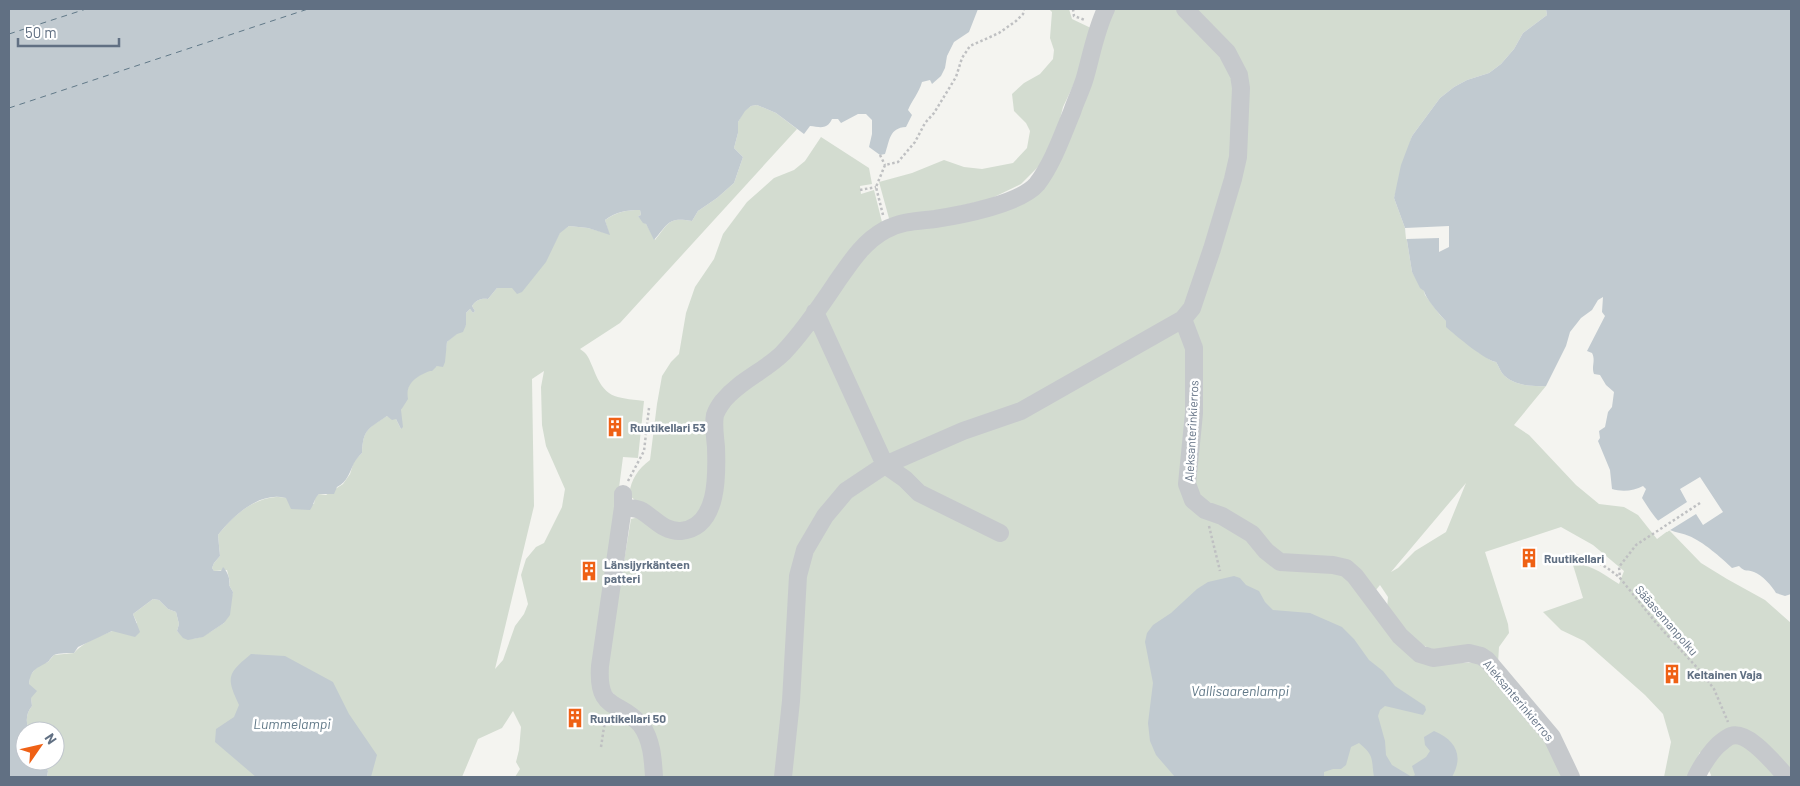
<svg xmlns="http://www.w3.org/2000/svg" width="1800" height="786" viewBox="0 0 1800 786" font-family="Barlow,sans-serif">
<rect width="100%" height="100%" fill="#f4f4f0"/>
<path fill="#d3dcd0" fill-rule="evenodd" d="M1049,9H1069L1072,19L1093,29L1082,67L1063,107L1056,135L1040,165L1021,184L990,199L890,222L879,182L912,173L944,160L964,167L982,169L1013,163L1027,148L1030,131L1026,123L1014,111L1012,94L1024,83L1040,74L1053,59L1054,50L1050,38L1052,12Z
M1112,9H1546L1547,15L1523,33L1514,49L1501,64L1489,73L1467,80L1454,87L1440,98L1412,136L1394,198L1405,228L1412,272L1424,291L1425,295L1440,315L1478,352C1485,355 1489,361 1496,362C1498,365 1500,370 1502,373C1511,385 1532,387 1546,386L1514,425L1529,435L1576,485L1599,504L1624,507L1638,515L1657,539L1669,530L1701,563L1727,579L1765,600L1791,623V777H1710L1711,775L1700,752L1688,777H1664L1671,742L1663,714L1645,695L1584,641L1561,630L1543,612L1583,598L1573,565C1591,563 1604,575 1619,584L1624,571L1593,545L1561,527L1485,552L1508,624L1509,633L1499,647L1498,663L1428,648L1416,641L1387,608L1388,597L1380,585L1367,601L1439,664L1480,662L1545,738L1562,777H658L657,752L604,681L631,519L639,517L704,528L722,414L850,270L889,232L1037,194ZM1466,483L1446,532L1415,551L1398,568L1391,572Z
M757,105L776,113L797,129L620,323L580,349C588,354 589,359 593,368C605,399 614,397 644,401L638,458L623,457L594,681L639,731L646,749L647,777H515L520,769L516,762L519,750L521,727L513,711L502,728L478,739L462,777H47L48,771L43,761H55V731H30C25,723 26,713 32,706L29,684L30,676L35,669L42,664L48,662L54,655L74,653C85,639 120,628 137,623L133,614L153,599L159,600L168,609L176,612L179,624L177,631C192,648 208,633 224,623L233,592L229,585L230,582L227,570L214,571L212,568L214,563L220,556L218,535C232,517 251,499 276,497C285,496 304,502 314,504L315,497L319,494L326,495L343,484L350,474L354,461L362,453C363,428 369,428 387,416L396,419L401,429V410L409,385L414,378L437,366L446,349L447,342L466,325V313L470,309L473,313L475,311L472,306C476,300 481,298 488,299L497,288H512L553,246L560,232L569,226L588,228L609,234L605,220C617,212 626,210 640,210L641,215L638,216L646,224L655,240C669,223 668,217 692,221L698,211L717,198L734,183L743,157L734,148L738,133V122L744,111L751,106ZM544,371L541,387L542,425L546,446L565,489L562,507L544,543L536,547L526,559L521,575L528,604L524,614L515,626L503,660L495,669L534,506L532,379Z
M821,137L869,168L872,184L860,186L861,194L874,190L883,226L789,342L730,389L711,464L703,511L680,527L643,507L629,495C631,479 638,469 650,460L657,404L662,376L671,362L679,354L686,313L695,287L714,259L723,234L747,202L774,178L794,170L805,161Z"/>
<path fill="#c1cad0" d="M9,9H978L969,32L954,42L947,56L945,68L941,76L932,84L930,80L922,82C919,93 912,100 908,110L912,115L906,127C889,128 890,140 885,154L880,155L869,147L872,134V120L866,114H858L841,123L838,119H832C827,130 820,127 810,126L804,134L776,113L757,105L751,106L745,111L738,122V133L734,148L743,157L734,183L717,198L698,211L692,221C668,217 669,223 654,240L646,224L643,223L638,216L641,215L640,210C626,210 616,212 605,220L610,235L588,228L569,226L560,233L546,262L522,292L517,294L512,288H497L488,299C481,298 476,300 472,306L475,311L473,313L470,309L466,313V325L463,332L457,334L447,342L445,362L443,367L437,366L432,371H430C417,376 405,383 408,399L401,410L403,427L401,429L396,419L392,420L387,416C369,429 363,428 362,453C359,456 356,459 354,463C349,473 348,481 337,487L334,494H319C314,498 314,505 310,510L291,509L286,498C259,491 233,516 218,535L220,556L214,563L212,568L214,571H221L223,567C227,571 231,580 229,585L233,592L230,615L224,623L203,637L188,640L183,638L177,631L179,624L176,612L168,609L159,600L153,599L133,614L140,632L135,637L112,631L78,647L74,653C69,653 59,653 54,655C53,656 49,660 49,661C37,669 31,668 29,684L37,691L31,698L32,706C26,713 25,723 30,731H25V761H43L48,771L47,777H9Z
M1546,9H1791V594L1785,596L1776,593C1772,586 1762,575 1754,572C1747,569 1746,573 1739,566L1732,568C1722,558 1702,541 1689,536C1683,533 1676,533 1670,530C1658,524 1649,509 1642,498L1646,489L1643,486C1634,491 1622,492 1612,489L1610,470L1598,441L1600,438L1599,431L1605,427L1608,412L1612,407L1614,392L1606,385L1600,375L1594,374C1591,366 1596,361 1592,353L1587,351L1605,316L1602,312L1603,297L1598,300L1592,310L1581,318L1570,332L1566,346L1546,386C1532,387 1511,385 1502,373C1500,370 1498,365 1496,362C1486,361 1455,335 1446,327V321C1440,315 1426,299 1424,291L1420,288L1412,272L1405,228L1394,198L1401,165L1412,136L1440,98L1454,87L1467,80L1489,73L1501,64L1514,49L1523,33L1547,15Z
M1234,576L1240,578L1246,585L1259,591L1265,602L1273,610L1310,613L1342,627L1354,639L1369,660L1383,671L1395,686L1425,706L1426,710L1423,715L1385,706L1380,710L1378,716L1385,741L1386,755L1392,765L1412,777L1415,775L1412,766L1426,757L1430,751L1425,745L1424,737L1434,731C1456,740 1464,756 1452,777H1374C1371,759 1375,756 1359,743L1351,747L1346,765L1341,769H1333L1324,772V777H1175L1156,755L1150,741L1148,723L1153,683L1145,642L1147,633L1153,625L1171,613L1197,589L1208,582Z
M251,654L285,656L333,682L349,714L377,755L371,777H256L215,742L216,729L234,717L239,705C226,677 227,674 251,654Z"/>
<path fill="#f4f4f0" d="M1449,226V247L1439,252V238L1406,239L1405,228Z
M1700,477L1723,512L1703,525L1696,514L1667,532L1656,522L1687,502L1680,489Z"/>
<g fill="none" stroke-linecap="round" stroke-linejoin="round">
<path stroke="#617988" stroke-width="1" stroke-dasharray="6 5" stroke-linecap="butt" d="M9,34L86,9
M9,108L308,9"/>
<path stroke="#bfc0c2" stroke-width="2.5" stroke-dasharray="2.5 2.5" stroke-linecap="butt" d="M1073,9L1074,16L1085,20
M880,155L885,165
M860,190L876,187
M883,215L876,187L885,165L898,162L915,142L925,123L934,113L956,77L962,58L970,46L999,33L1016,21L1023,14L1024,9
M628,481L644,451L649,408
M1700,503L1636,545L1619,567L1620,578L1657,624L1702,673L1714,689L1728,722
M1209,526L1220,571
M1576,555C1593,558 1606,566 1620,578
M601,747L604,727L607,718"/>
<path stroke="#c6c9cc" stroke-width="18" d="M1185,9L1227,52L1239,75L1241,88L1238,157L1233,179L1212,249L1192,308L1183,319L1194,348V413L1187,484L1193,500L1205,510L1222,516L1252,534L1266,551L1280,562L1333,565L1346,568L1355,576L1400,636L1420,654L1433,658L1469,653L1481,656L1487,660L1552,737L1571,777
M815,312L885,465L905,479L919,493L1000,533
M623,494V507L600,666C597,713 619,699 641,725C652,740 653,760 654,777
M623,507C629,508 637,508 642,511C655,519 664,532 681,531C719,527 717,474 716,447C715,436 713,425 715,415C717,409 720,405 723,401C739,381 765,371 783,353C803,332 820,307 836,283C850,263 863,242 885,230C901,221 918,221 935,219C961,215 1020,204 1037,184C1053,163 1062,136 1072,112C1076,99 1083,87 1086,74C1092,52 1096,30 1106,9
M783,777L791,701L798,576L805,550L825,516L846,491L885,465L963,431L1021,411L1183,319
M1696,777C1702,765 1709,754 1718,745C1722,742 1727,737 1731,736C1749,730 1776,766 1787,777"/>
</g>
<defs>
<symbol id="building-bare" viewBox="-9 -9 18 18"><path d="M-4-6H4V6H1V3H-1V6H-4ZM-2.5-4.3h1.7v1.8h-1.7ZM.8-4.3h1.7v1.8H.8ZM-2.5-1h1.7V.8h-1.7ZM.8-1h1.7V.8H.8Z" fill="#ef6115" stroke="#fff" stroke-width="2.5" paint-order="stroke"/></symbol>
</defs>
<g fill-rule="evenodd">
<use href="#building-bare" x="601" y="413" width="28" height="28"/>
<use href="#building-bare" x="1515" y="544" width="28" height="28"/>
<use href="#building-bare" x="575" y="557" width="28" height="28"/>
<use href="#building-bare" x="1658" y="660" width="28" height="28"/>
<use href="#building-bare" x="561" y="704" width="28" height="28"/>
</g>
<g text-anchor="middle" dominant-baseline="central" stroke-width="5" stroke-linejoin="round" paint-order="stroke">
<g font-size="12" font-weight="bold" fill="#617083" stroke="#fff" text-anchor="start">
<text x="630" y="427">Ruutikellari 53</text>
<text x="1544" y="558">Ruutikellari</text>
<text x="604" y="564">Länsijyrkänteen<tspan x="604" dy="14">patteri</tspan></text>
<text x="1687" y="674">Keltainen Vaja</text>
<text x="590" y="718">Ruutikellari 50</text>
</g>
<g font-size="12" fill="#617083" stroke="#fff">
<text transform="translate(1191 431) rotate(-87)">Aleksanterinkierros</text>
<text transform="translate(1667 620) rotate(49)">Sääasemanpolku</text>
<text transform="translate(1519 700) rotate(50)">Aleksanterinkierros</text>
</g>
<g font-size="14" font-style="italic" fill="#617988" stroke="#fff">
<text x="1240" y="690">Vallisaarenlampi</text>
<text x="292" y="723">Lummelampi</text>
</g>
</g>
<rect width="1800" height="786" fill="none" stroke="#617083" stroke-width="20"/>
<g transform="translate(40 746) rotate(56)"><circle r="24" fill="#ffffff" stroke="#c0c6cd"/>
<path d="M0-4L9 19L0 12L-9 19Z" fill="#ef6115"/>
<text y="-8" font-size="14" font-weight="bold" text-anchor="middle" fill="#617083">N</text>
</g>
<path d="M18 38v8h101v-8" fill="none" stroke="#617083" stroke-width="2.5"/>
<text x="25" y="38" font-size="15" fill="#617083" stroke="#ffffff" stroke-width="4" paint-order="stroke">50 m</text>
</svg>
